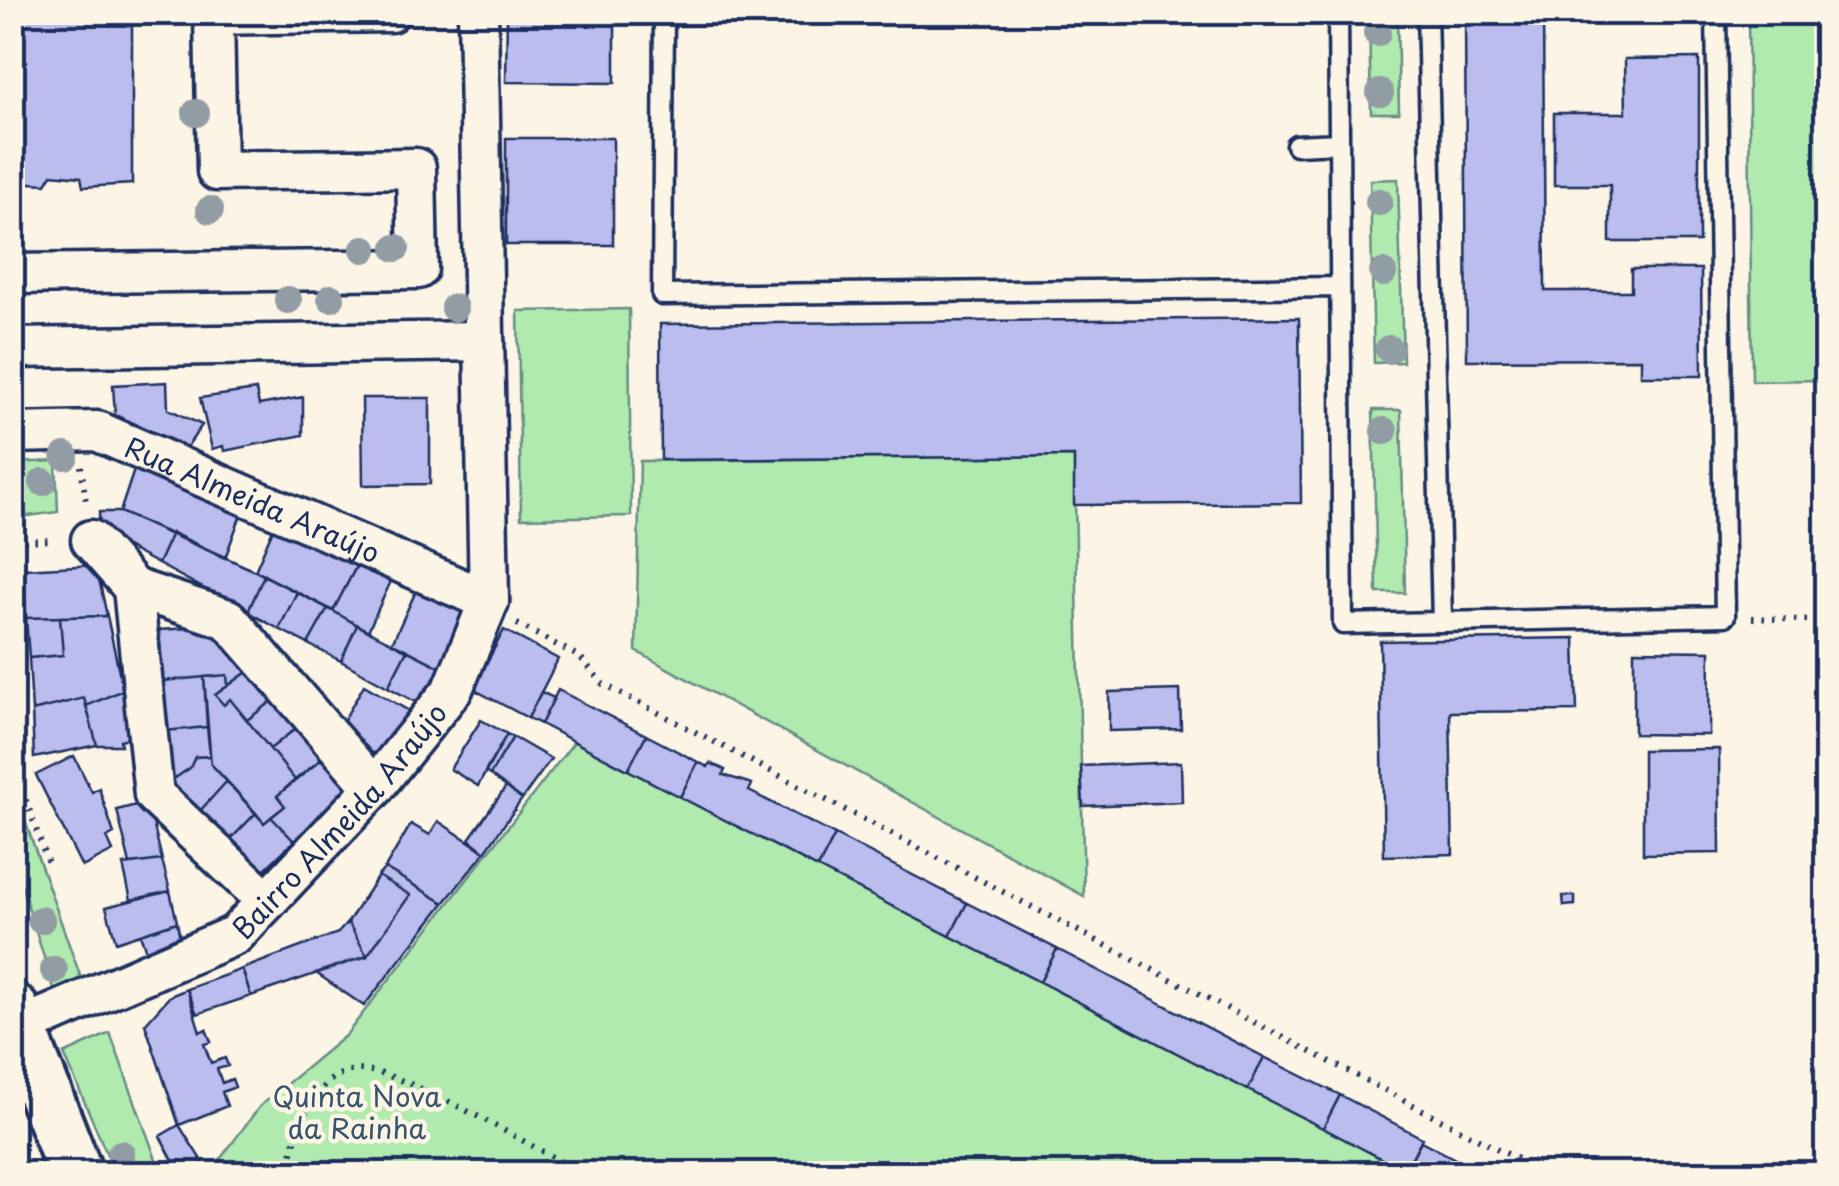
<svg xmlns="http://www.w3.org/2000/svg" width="1839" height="1186" viewBox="0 0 1839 1186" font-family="'Playpen Sans',sans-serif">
<rect width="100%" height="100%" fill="#fcf5e5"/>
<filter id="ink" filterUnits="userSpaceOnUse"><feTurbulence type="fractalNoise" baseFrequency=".01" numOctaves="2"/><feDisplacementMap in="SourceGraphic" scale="20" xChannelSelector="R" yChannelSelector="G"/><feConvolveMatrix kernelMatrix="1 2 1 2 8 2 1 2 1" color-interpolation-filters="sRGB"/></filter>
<g filter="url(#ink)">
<path fill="#b0eaaf" stroke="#668c86" stroke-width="2.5" d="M1369,13H1397L1399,113H1371Z
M1748,13H1826V380L1752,381Z
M1398,179L1403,362L1374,363L1370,180Z
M629,309L631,516L521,518L518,311Z
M1373,410H1401L1405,593H1377Z
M1074,456L1084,896L636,651L640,461Z
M56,461L58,512L13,518V463Z
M574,742L1410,1173L209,1174L260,1106L346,1035Z
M12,784L82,981L55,992L13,859Z
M110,1033L161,1173H115L64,1054Z"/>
<path fill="#bcbdef" stroke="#1b2f5e" stroke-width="2.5" d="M12,12H132V184L83,187L81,177L52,174L46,184L12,182Z
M507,12H615V83L506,82Z
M1465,12H1543L1545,291H1631V269H1701L1702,376H1641V359L1467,360Z
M1616,12H1698V20H1616Z
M1699,58V242H1610V185H1554V113H1626L1625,59Z
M506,138H613V245H506Z
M1299,318L1301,503L1074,505V456L661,460L660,324Z
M167,382L168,409L202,425L187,447L115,415L113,385Z
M256,390L259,405L303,397V435L224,451L223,446L212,449L200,398Z
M362,398H430V484L363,485Z
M136,464L242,512L225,558L120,512Z
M99,512H120L171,535L158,564L100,533Z
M274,527L357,565L333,611L255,571Z
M172,533L264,575L248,612L158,564Z
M96,565L107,616L26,618L23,569Z
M357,565L391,581L368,631L333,611Z
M264,575L297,592L279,629L248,612Z
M417,589L467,612L446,670L392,643Z
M297,592L328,608L308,644L279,629Z
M328,608L357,625L341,661L308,644Z
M107,616L123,690L86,706L84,698L32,711L29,658L63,655L60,617Z
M107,616L123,690L86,706L84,698L32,711L29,658L63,655L60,617Z
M60,617L63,655L29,658L26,618Z
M357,625L407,650L388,687L341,661Z
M221,626L254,667L228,686L227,675L163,681L159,630Z
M504,630L558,659L528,718L473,689Z
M1575,638L1577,711L1450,712L1453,854L1384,856L1380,641Z
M407,650L446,670L421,705L388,687Z
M1634,650L1710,651L1709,735L1634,734Z
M254,667L278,697L247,720L230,699L224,705L215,695Z
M227,675L228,686L215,695L224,705L230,699L295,780L277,796L285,806L264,823L211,764L204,677Z
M204,677L207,727L165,731L163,681Z
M364,685L409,711L382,758L337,732Z
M123,690L134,737L120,740L121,745H97L86,706Z
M558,690L646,735L628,770L541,724Z
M1180,690L1181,729L1109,731V692Z
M541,692L554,698L541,724L528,718Z
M278,697L300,725L270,749L247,720Z
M84,698L97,745L34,758L32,711Z
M481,720L507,734L478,786L450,769Z
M300,725L324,757L295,780L270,749Z
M207,727L210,756L195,757L190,768L168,783L165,731Z
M507,734L513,737L490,775L485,772Z
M646,735L698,762L680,797L628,770Z
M513,737L551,759L522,799L490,775Z
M1719,749L1720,853L1643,854V750Z
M74,756L92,792L99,788L114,834L107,838L113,851L82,867L36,775Z
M210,756L211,764L227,781L199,812L168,783L190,768L195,757Z
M324,757L349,788L294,841L271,817L285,806L277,796Z
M698,762L708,767L710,763L725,770L723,775L752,784L749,791L835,835L818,868L680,797Z
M1181,762L1182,802L1083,806L1081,766Z
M227,781L256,813L229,841L199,812Z
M506,787L522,799L485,852L469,839Z
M148,802L162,860L130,864L117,810Z
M256,813L264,823L271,817L294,841L262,872L229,841Z
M438,821L485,852L444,903L385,868L411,824L430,835Z
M835,835L967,903L950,936L818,868Z
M162,860L170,891L131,900L123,865Z
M385,868L444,903L364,1006L316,973L367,956L410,895L378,876Z
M378,876L410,895L367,956L348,922Z
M170,891L177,922L116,942L106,907Z
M1563,896H1575V905L1564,906Z
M967,903L1057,949L1040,982L950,936Z
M177,922L181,943L149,960L140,934Z
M348,922L367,956L251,996L242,969L338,933Z
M1057,949L1264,1057L1248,1090L1040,982Z
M242,969L251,996L197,1014L187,989Z
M187,989L200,1032L206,1029L211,1042L204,1044L211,1063L225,1058L228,1066L217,1069L222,1083L232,1079L235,1087L222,1092L227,1106L179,1125L145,1024L170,996Z
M1264,1057L1340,1095L1323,1128L1248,1090Z
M1340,1095L1422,1138L1405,1171L1323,1128Z
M179,1125L205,1166L192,1174H180L160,1136Z
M1421,1141L1484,1174H1410L1405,1171Z"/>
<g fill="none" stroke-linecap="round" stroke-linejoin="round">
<defs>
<path id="lane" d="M771,12L664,15L662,295L1340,287
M1338,12L1343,624L1725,616L1716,12
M1427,12L1442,622
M1296,145L1339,143"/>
<g id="street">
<path d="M12,274L418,269L416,168L217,171L214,15L390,12"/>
<path d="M12,348L484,341"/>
<path id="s1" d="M12,433L97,431L489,601"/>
<path d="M91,540L133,588"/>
<path d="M267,901L154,795L133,588L228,619L374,788"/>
<path id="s2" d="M19,1028L235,935L374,788L453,689L489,601L478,12"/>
</g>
<path id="secondary" d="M12,1010L76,1174"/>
</defs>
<use href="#lane" stroke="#1b2f5e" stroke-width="25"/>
<use href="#street" stroke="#1b2f5e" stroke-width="45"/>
<use href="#secondary" stroke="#1b2f5e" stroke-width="60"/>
<path stroke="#1b2f5e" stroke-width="6" stroke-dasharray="2.5 8" stroke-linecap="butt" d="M81,466L86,503
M1752,618L1826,621
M517,624L580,657L603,684L1546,1174
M12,679L15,541L55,540
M12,760L49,866
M288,1174C293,1136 313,1069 361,1070C404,1070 538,1150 583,1174"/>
<use href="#lane" stroke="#fcf5e5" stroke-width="18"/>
<use href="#street" stroke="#fcf5e5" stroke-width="38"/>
<use href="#secondary" stroke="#fcf5e5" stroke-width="52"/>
</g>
<g fill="#919ca4">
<circle cx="1377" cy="33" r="14"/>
<circle cx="1380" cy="93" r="14"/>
<circle cx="196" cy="113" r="14"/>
<circle cx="1379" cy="202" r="14"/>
<circle cx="210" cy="210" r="14"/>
<circle cx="396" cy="248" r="14"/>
<circle cx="364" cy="249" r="14"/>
<circle cx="1383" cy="273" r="14"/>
<circle cx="331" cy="298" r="14"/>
<circle cx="288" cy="300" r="14"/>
<circle cx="454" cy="308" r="14"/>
<circle cx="1389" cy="349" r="14"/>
<circle cx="1384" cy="431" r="14"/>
<circle cx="65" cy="456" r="14"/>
<circle cx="43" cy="482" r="14"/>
<circle cx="41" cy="920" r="14"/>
<circle cx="54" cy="970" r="14"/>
<circle cx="121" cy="1154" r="14"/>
</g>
</g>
<g text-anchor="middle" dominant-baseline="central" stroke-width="9" stroke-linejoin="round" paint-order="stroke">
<g font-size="28" fill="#1b2f5e" stroke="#fcf5e5">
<text stroke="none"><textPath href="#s1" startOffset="255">Rua Almeida Araújo</textPath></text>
<text stroke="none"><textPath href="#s2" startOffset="390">Bairro Almeida Araújo</textPath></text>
</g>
<g font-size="28" fill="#39546e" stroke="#fcf5e5">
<text x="357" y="1095">Quinta Nova<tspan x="357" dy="32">da Rainha</tspan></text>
</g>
</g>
<rect width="1839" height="1186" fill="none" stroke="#fcf5e5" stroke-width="50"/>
<rect x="25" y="25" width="1789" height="1136" fill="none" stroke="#1b2f5e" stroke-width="4" filter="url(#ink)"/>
</svg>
